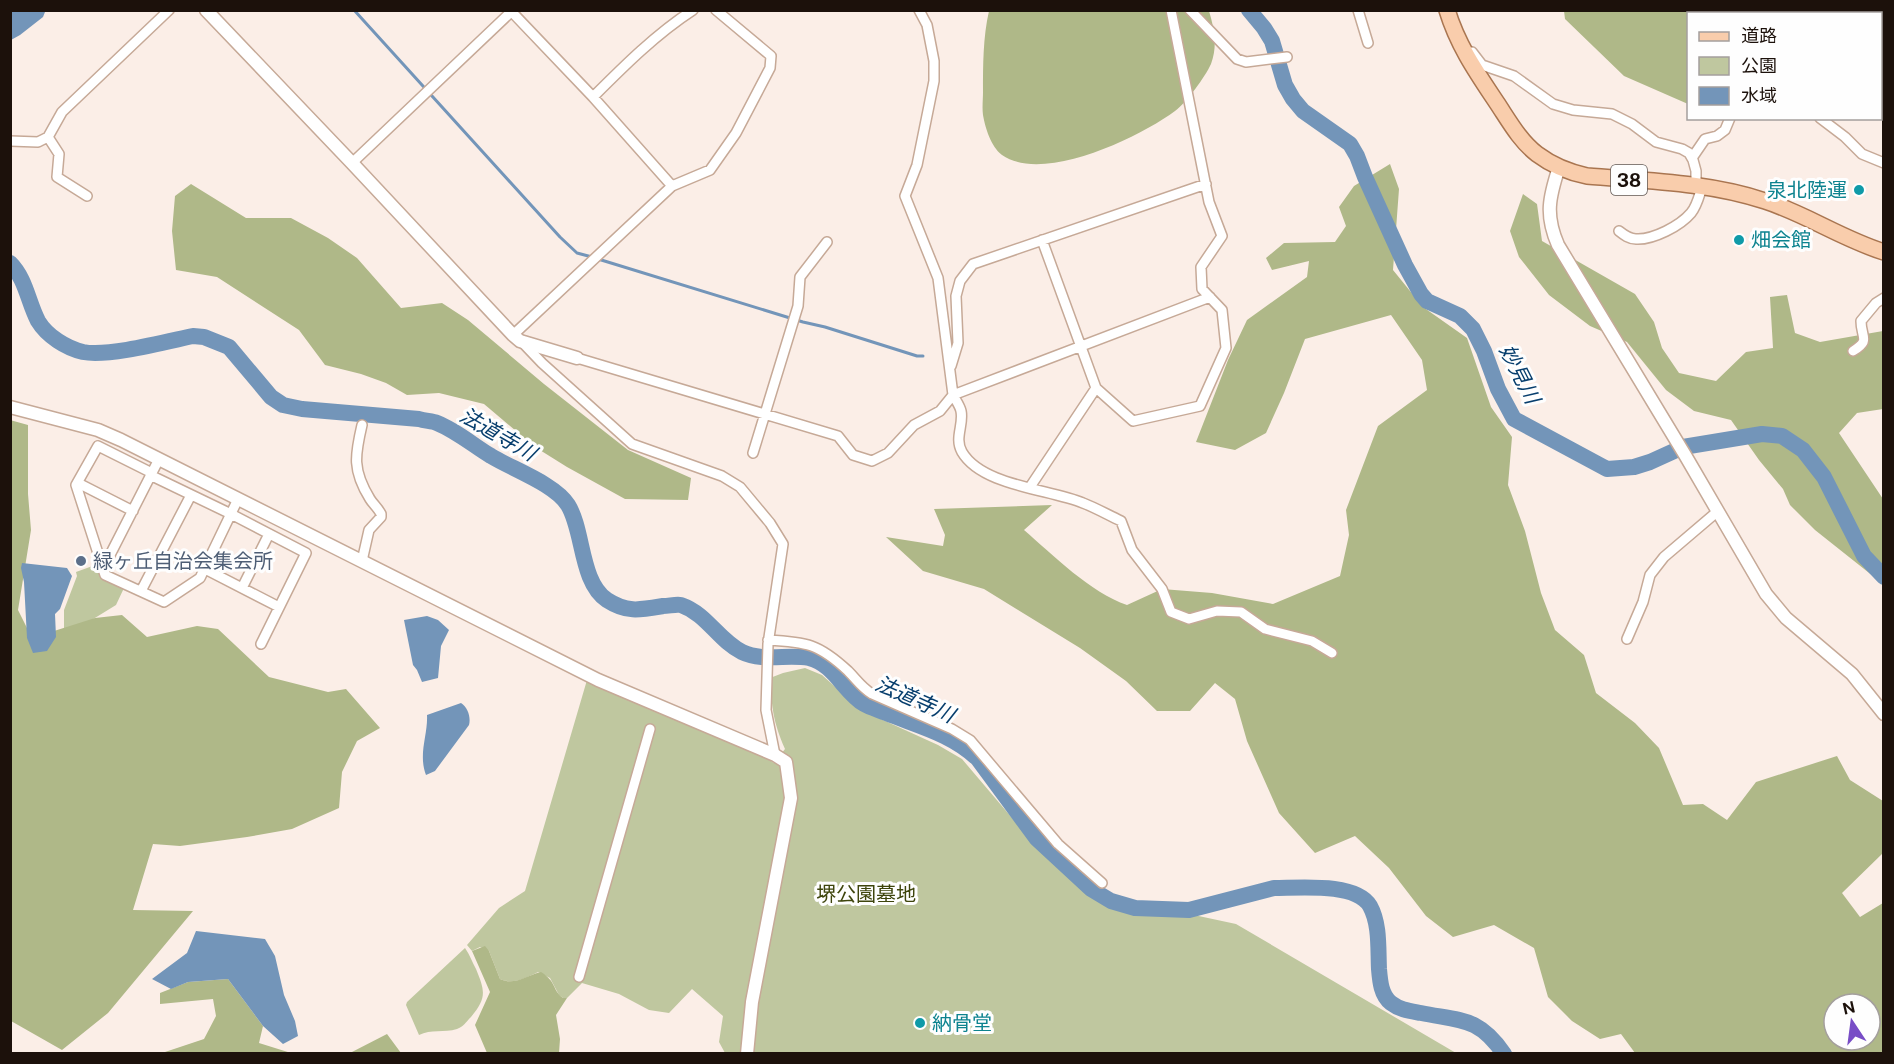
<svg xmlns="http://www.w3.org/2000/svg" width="1894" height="1064" viewBox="0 0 1894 1064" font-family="'Public Sans','Noto Sans JP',sans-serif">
<rect width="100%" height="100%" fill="#fbeee7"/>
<path fill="#bfc79f" d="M98,564L124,588L116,605L64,637V610L77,576L76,572Z
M805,668L822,675L861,710L938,745L962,759L1040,851L1086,893L1135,910L1194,915L1236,924L1456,1053H725L719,1042L723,1016L692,989L669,1013L649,1010L619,994L582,983L567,998H563L559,995L550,978L538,972C526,978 513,985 500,979L489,951L480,947L472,951L467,945L499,908L525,891L587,680L763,756L774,763L785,749C773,721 772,709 770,678L783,673Z
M465,948C470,955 472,962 476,969C485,991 487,998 471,1017C466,1022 463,1027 457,1029C444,1033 431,1029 419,1035L406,1005L407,1002Z"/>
<path fill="#afb888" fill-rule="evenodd" d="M989,11H1209C1214,28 1218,45 1211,64C1205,77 1187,102 1175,111C1140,137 1043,184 1002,155C991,147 985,127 983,115C982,108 983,99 983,92C983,65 983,37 989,11Z
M1564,11V10L1767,11L1766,14H1688V104L1624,76L1565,19Z
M1390,164L1399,189L1393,270L1423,307L1467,338L1491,407L1512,437L1508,485L1525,531L1541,593L1555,630L1584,655L1596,693L1635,723L1659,748L1683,805L1703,804L1727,820L1756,782L1837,756L1850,780L1883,801V853L1842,893L1860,917L1883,903V1053H1635L1621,1034L1600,1039L1572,1021L1548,997L1534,948L1494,925L1453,937L1426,916L1389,868L1355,836L1315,853L1279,813L1247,741L1235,699L1215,683L1190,711H1157L1126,681L1080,648L984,589L923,571L886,537L943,546L945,535L934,509L1052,505L1024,530C1053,555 1091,593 1127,605L1162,589L1212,593L1273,604L1340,576L1349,535L1346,510L1378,426L1427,390L1422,360L1391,315L1305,339L1284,393L1266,433L1235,450L1196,442L1228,360L1247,320L1307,277L1309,261L1272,270L1266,258L1284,243L1335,242L1346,226L1339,207L1354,186ZM1834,1004H1870V1040H1834Z
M191,184L246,218H291L328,238L357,258L401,308L442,303L468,320L544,384L628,450L691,478L688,500L625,499L567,467L535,447L484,404L439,393L407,395L386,383L361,374L325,365L299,330L217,277L176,270L172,231L175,196Z
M1523,194L1537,204L1542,241L1635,294L1654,322L1662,348L1679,373L1716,381L1746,352L1773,348L1770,297L1787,295L1795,333L1820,342L1883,331V409L1857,413L1839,433L1883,499V584L1815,530L1790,505L1783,489L1759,460L1731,420L1694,411L1666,390L1627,342L1590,326L1549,295L1519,257L1510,231Z
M10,420L28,425V494L31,530L18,610L32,638L95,618L122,615L147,637L197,626L218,629L269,677L328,692L346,689L380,728L357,741L342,772L339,808L292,829L247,837L180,846L153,844L133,910L193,911L108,1013L62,1050L11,1021Z
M485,946L489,951L500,979C515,986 527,975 541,972C557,982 552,990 563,998H567L556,1015L560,1039L559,1053H487L475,1025L490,992L472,951Z
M228,979L263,1026L259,1043L291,1053H162L204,1039L216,1016L213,999L160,1004V993L188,982Z
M387,1034L401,1053H350Z"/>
<path fill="#7395b9" d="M11,10L44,11L45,12L43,17L20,35L11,40Z
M22,563L67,568L72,576L60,609L55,614L56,637L47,651L33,653L27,638L24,582L21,568Z
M427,616L438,620L449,630L441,646L438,678L422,682L417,670L413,665L404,620Z
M461,703C468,707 471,718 469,725L435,771L426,775C418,754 428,735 427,715Z
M196,931L265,939L275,956L284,995L295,1021L298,1036L283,1044L263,1026L228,979L188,982L171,989L152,979L187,953Z"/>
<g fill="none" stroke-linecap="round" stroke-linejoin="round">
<path stroke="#7395b9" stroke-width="3" d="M354,10L560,237L577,253L592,257
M598,259L803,322L825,327L917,356H923"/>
<path stroke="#7395b9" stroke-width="16" d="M1249,10L1264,28L1272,41L1285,85L1293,99L1303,111L1350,144L1357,156L1365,177L1405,265L1421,294L1427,301L1460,316L1473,329L1484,351L1498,389L1514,419L1607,469L1634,467L1650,462L1683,447L1762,434L1782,436L1803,450L1824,477L1864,556L1884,577
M10,263C26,279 28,302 38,321C47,336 66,348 83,352C108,357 165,342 193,336L204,337L229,347L271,397L283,405L302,409L419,419C425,421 432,421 437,423C457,431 474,446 491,456C512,469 555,484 568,505C584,531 580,582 607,600C627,613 640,610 663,606C669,606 676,604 681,605C707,614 718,640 742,652C763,662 787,654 809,658C834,664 844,692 864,704C871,708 879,710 886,713C918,726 952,734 978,759L1037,839L1091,889L1111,901L1135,908L1189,910L1274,888C1298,888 1356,882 1370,906C1380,924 1378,949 1379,969C1380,981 1381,995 1391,1003C1400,1010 1410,1011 1421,1013C1461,1021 1479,1017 1504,1054"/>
<defs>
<path id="minor" d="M510,10L593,97L672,186
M1190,10L1237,59L1246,62L1287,57
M1358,10L1368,43
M1472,52L1482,65L1514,76L1553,104L1573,110L1612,114L1632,124L1656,142L1682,149L1689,153L1693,160L1696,171V186
M593,97C624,66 656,34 693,10
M1820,118L1845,137L1862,154L1884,163
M10,141L38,142L48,137
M1692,158L1705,139L1717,136L1725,130L1730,118
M352,163L513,10
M87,196L57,177L59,154L48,137L62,112L169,10
M1619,231C1624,235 1629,239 1636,239C1653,240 1680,226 1691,213C1697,206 1699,196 1702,187
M1210,297L953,395C955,399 960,406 961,411C964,425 954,438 962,452C982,486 1049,489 1083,503C1096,508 1108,515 1121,521L1132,550L1162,589L1171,612L1189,619L1217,611L1241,612L1265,629L1312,641L1332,653
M513,335L672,186L710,170L736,133L770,68L771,56L716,10
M522,342L542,363L632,444L722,476L740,487L770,523L783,544L768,644L766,710L775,755
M1853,351C1871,340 1861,338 1861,321L1876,303L1884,298
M577,358L838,436L853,455L872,461L888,453L914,425L940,411L953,395L938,278L905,196L917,165L934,81V61L927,25L919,10
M951,366L958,343L956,296L960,281L973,264L1206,184
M1096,388L1133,421L1200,406L1226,348L1222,310L1202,289L1201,267L1222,236L1209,202L1171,10
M362,425C355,455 352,470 370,499C373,504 378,508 381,514V517L369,530L362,561
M753,453L798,306L800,277L827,242
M152,473L98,446L76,485L105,575L164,602L200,578L238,499
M150,475L231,514L306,553L261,644
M78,483L133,511
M1030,487L1096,388L1042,240
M102,566L110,555L159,459
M205,569L279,607
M242,588L269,534
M141,591L191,495
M1627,639L1643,602L1650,575L1664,557L1718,511
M768,640C807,642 819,644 848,671C857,680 861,687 872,694L952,729L970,740L1058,844L1102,883
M579,977L650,729"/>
<path id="tertiary" d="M206,10L352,163L513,335L520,341L577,358
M1559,167C1549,198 1545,215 1558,245L1685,455L1766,594L1786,618L1852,674L1884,714
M10,407L98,430L121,440L598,680L775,755L786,762L791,798L752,1002L747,1054"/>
<path id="primary" d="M1447,10C1458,46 1477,73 1497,103C1509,121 1520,141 1537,154C1553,166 1568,172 1587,176C1646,181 1708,182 1765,201C1806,214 1842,239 1884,252"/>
</defs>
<use href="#minor" stroke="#c6a997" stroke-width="12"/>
<use href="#tertiary" stroke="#c6a997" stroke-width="15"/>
<use href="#primary" stroke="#a97550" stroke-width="18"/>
<use href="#minor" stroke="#fff" stroke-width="9"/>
<use href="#tertiary" stroke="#fff" stroke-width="12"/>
<use href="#primary" stroke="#f9cdac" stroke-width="15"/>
</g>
<g fill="#0f9aa8" stroke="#fefefe" stroke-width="2">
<circle cx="1859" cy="190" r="6"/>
<circle cx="1739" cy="240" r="6"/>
<circle cx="920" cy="1023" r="6"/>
</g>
<circle fill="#5c6f8a" stroke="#fefefe" stroke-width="2" cx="81" cy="561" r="6"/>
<g text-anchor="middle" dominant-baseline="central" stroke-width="6" stroke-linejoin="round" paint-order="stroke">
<rect fill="#fefefe" stroke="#605854" stroke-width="1.5" x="1611" y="165" width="36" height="30" rx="4.5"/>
<g font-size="18" font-weight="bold" fill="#1c110b">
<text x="1629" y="180">38</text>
</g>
<g font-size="20" fill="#0d838f" stroke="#fefefe" text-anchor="start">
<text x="1847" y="190" text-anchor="end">泉北陸運</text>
<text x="1751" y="240">畑会館</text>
<text x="932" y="1023">納骨堂</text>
</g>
<g font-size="20" fill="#4e5e75" stroke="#fefefe" text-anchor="start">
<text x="93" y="561">緑ヶ丘自治会集会所</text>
</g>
<g font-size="20" fill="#3e450c" stroke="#fefefe">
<text x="866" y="894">堺公園墓地</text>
</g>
<g font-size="21" font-style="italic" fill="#073e6d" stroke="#fefefe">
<text transform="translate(1520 374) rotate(63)">妙見川</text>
<text transform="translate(498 434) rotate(30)">法道寺川</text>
<text transform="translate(915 699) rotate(24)">法道寺川</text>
</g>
</g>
<rect width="1894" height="1064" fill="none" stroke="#1c110b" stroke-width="24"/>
<rect x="1687" y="12" width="195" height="108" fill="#fefefe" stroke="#a49f9d" stroke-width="1.5"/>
<rect x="1699" y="32" width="30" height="9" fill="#f9cdac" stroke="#a49f9d" stroke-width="1.5"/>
<text x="1741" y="42" font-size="18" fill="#1c110b">道路</text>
<rect x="1699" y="57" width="30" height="18" fill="#bfc79f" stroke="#a49f9d" stroke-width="1.5"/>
<text x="1741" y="72" font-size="18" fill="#1c110b">公園</text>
<rect x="1699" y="87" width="30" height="18" fill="#7395b9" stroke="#a49f9d" stroke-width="1.5"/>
<text x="1741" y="102" font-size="18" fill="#1c110b">水域</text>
<g transform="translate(1852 1022) rotate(347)"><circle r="28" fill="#fefefe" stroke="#a49f9d" stroke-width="1.5"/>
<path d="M0-4.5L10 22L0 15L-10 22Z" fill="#784dc6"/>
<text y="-9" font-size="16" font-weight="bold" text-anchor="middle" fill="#1c110b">N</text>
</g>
</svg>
